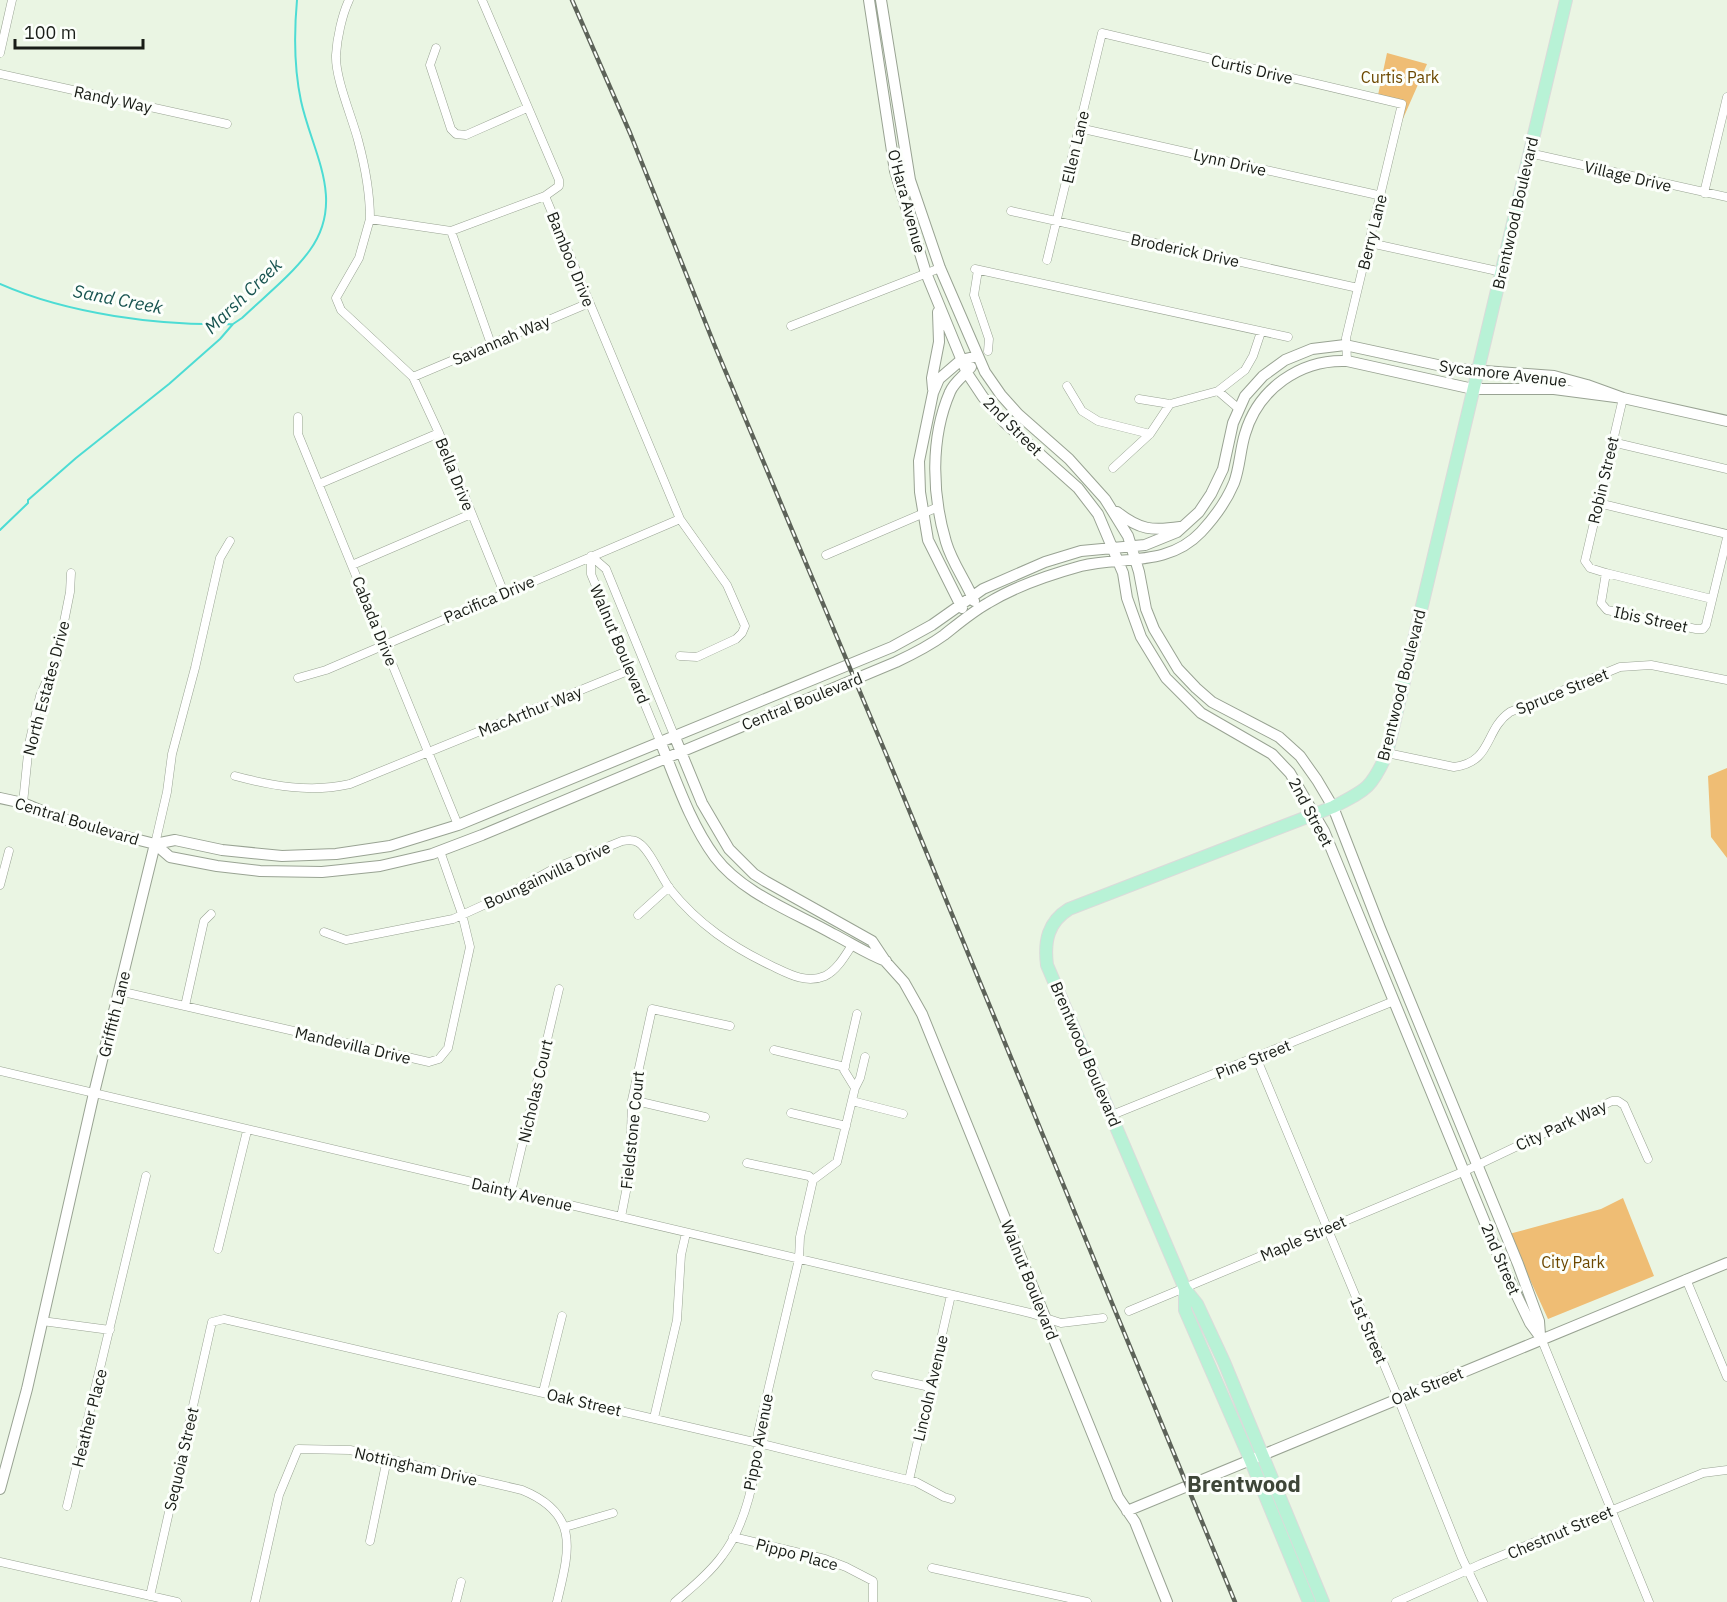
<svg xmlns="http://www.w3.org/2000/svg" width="1727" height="1602" viewBox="0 0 1727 1602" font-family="'IBM Plex Sans',sans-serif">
<rect width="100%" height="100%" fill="#eaf5e3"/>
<path fill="#efbd74" d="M1387,53L1427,64L1402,121L1404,103L1399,99L1378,95Z
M1727,768V858L1711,837L1708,776Z
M1623,1198L1654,1276L1548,1319L1509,1234L1601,1209Z"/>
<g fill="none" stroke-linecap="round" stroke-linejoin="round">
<path stroke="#4ddcd4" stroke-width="2" d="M0,284C68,314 159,326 233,324
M0,530L28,503V500L76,458L169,384L220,339L233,324L242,318C265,296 292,275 310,250C346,200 312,152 301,101C294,68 294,33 297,0"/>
<defs>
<path id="street" d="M349,0C342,15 337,38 336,55C335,78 352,117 358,140C365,166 370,192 370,219
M482,0L559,180V186L545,196
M436,48L430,65L451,129L456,134L466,135L527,108
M0,53L12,0
M0,74L227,124
M1079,128L1382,196
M1529,153L1727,197
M1704,193L1727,97
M1011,211L1358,288
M451,231L491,344
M1370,243L1502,272
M1047,260L1102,33L1402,104L1346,338L1347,361
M975,269L1288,337
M978,270L974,295L989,339L988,351
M791,326L940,268
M413,377L589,303
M1067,386L1082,411L1098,421L1150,434
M1218,391L1239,409
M1623,398L1585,561L1590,568L1606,573L1712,599
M1139,399L1170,404L1218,391L1245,370L1253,356L1261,332
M298,417V434L458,825
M1612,442L1727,469
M1113,468L1150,434L1170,404
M319,484L439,433
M1598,503L1727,534
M826,555L938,507
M591,556L606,569L674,735
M591,556V574L660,741
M352,565L471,514
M1606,573L1601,603L1607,610L1696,629H1703L1706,625L1727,538
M504,593L439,433L413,377L341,310L336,298L359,258L370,219L451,231L545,196L680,519L727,585L745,626L742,633L736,639L697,657L680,656
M298,678L326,670L680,519
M1387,753L1454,767C1493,762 1484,730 1510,712L1620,667L1651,665L1727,680
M235,776C272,786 311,793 350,784L630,670
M23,803L29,744L40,696L57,657L70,592L71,573
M155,844L167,792L172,754L195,668L220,558L230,541
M0,885L9,851
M638,915L669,887
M324,932L346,940L453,919L510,893L555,868L622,841C628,840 634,839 639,843C650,850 661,877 670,889C698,924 732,947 772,966C789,974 806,984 825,976C837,970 845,956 852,945
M119,991L429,1062L439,1059L448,1048L470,947L462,914L440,851
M185,1006L204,921L211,914
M774,1050L845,1067
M1256,1057L1398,1398L1462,1558L1483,1602
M0,1071L1030,1313L1061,1323L1103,1318
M855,1088L860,1078L865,1057
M632,1100L705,1117
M852,1101L903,1114
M791,1113L846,1126
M1112,1115L1394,1001
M747,1163L809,1176L813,1180
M511,1192L559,989
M621,1217L630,1171L632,1100L652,1009L730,1026
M218,1249L247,1131
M1686,1279L1727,1377
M1129,1311L1465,1171L1612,1101H1618L1624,1105L1648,1159
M42,1321L110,1330
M1541,1338L1649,1602
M876,1375L930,1387
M543,1392L562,1316
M654,1418L677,1320L681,1255L686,1233
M909,1480L951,1295
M67,1506L146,1176
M565,1527L613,1513
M733,1537L825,1559L846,1567L873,1581V1602
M370,1541L387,1459
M0,1562L177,1602
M932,1568L1087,1602
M150,1596L212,1322L224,1319L758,1443L916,1482L944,1497L951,1499
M255,1602L279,1495L298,1449L350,1450L522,1490C581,1514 569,1551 557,1602
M456,1602L461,1582
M675,1602C691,1588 709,1574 722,1556C746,1525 758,1471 758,1433L799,1259L800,1237L813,1180L837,1162L855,1088L844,1070L857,1014
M1396,1602L1481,1564L1703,1473L1727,1470"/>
<path id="secondary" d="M869,0L895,171L926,273L967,373L983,397L1004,422L1078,488L1098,514L1123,573L1127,598L1141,637L1166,678L1201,713L1272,754L1290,773L1324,831L1504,1269L1530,1323L1541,1338
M881,0L910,180L940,268L985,372L1001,395L1018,414L1069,459L1105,499L1128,536L1139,572L1146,609L1154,629L1178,669L1196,688L1212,702L1279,737L1300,756L1317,780L1333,807L1380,928L1518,1264L1539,1321L1540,1335
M971,367C965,375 954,382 950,392C930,438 932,495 946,542C952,563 966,581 974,601
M933,389L932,378L939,342L938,312
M1117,512C1140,530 1152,531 1180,527
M962,608L928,540L920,492L919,461L933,393L939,379L961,360L978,356
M674,735L702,803L729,849L754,874L765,881L872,941L886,962L904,982L922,1014L1118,1497L1135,1522L1167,1602
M660,741C676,780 690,823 715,857C742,893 794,912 833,934C851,943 867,954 886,961
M0,798L23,803L57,817L103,831L155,844L170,857L217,866L260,871L322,872L380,866L432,854L482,835L896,662C913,654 929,646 944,635C958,624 972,612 988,603C1014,587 1052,574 1081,566C1122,556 1168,567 1201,532C1215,517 1226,502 1234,483C1240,467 1240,450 1245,434C1258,389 1300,359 1347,361L1473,389H1554L1623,398
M155,844L175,840L222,850L282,856L336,854L390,846L458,825L892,647L932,625L983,589L1045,562L1081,551L1145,545L1177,532L1199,512L1211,494L1223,469L1233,423L1245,396L1263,376L1285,360L1312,349L1345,345L1456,369L1554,376L1587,385L1623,398L1727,421
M0,1489L27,1389L94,1093L155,844
M1127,1511L1727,1263"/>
<path id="primary" d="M1185,1289V1310L1250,1459L1309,1602
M1323,1602L1224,1362L1197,1304L1185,1289L1047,965C1044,941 1048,922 1069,909L1333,807C1366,790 1372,788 1387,753L1566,0"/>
</defs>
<use href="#street" stroke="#99a393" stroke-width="9"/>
<use href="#secondary" stroke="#99a393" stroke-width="12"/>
<use href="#primary" stroke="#dadbda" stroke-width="14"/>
<use href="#street" stroke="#fff" stroke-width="8"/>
<use href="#secondary" stroke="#fff" stroke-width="10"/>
<use href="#primary" stroke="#b8f2d6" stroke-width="12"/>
<defs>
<path id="rail" d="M572,0L630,133L714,344L886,754L1235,1602"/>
</defs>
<use href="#rail" stroke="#5d6359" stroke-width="4.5"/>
<use href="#rail" stroke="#fcfffb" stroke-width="2" stroke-dasharray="7" stroke-linecap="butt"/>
</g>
<g text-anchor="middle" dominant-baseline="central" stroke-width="6" stroke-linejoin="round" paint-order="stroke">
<g font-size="16" fill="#191d17" stroke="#fcfffb">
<text transform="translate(1252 69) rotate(13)">Curtis Drive</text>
<text transform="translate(113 99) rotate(12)">Randy Way</text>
<text transform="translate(1075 147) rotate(-77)">Ellen Lane</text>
<text transform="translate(1230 162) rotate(13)">Lynn Drive</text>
<text transform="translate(1628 176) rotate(13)">Village Drive</text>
<text transform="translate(907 201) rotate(75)">O'Hara Avenue</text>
<text transform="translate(1515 213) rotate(-77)">Brentwood Boulevard</text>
<text transform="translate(1372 232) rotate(-76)">Berry Lane</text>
<text transform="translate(1185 250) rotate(12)">Broderick Drive</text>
<text transform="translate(571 259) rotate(68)">Bamboo Drive</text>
<text transform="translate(501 340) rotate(-23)">Savannah Way</text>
<text transform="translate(1503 373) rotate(7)">Sycamore Avenue</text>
<text transform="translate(1013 426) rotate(45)">2nd Street</text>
<text transform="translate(455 474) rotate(68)">Bella Drive</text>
<text transform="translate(1603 480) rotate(-77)">Robin Street</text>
<text transform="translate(489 599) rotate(-23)">Pacifica Drive</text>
<text transform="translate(1651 619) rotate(12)">Ibis Street</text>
<text transform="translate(375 621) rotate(68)">Cabada Drive</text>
<text transform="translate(620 644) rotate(67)">Walnut Boulevard</text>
<text transform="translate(1401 685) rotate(-76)">Brentwood Boulevard</text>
<text transform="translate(46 688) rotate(-75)">North Estates Drive</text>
<text transform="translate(1562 691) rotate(-22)">Spruce Street</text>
<text transform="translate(802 701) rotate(-22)">Central Boulevard</text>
<text transform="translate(530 711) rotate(-22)">MacArthur Way</text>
<text transform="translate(1311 812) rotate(62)">2nd Street</text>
<text transform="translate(77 821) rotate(17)">Central Boulevard</text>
<text transform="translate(547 875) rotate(-25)">Boungainvilla Drive</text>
<text transform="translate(114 1014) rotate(-76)">Griffith Lane</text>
<text transform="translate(353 1045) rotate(13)">Mandevilla Drive</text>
<text transform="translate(1086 1054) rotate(67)">Brentwood Boulevard</text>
<text transform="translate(1253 1059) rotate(-22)">Pine Street</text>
<text transform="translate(535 1091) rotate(-77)">Nicholas Court</text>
<text transform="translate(1561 1125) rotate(-25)">City Park Way</text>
<text transform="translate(632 1130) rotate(-84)">Fieldstone Court</text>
<text transform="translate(522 1194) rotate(13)">Dainty Avenue</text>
<text transform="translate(1303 1238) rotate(-23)">Maple Street</text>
<text transform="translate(1501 1259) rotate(67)">2nd Street</text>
<text transform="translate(1030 1280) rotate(68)">Walnut Boulevard</text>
<text transform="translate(1369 1330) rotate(67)">1st Street</text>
<text transform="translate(1427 1386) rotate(-22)">Oak Street</text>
<text transform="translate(930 1388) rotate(-77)">Lincoln Avenue</text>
<text transform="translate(584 1402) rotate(13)">Oak Street</text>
<text transform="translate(89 1418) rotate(-76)">Heather Place</text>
<text transform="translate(758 1442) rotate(-79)">Pippo Avenue</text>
<text transform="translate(181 1459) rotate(-77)">Sequoia Street</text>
<text transform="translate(416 1466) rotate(13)">Nottingham Drive</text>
<text transform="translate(1560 1532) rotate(-23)">Chestnut Street</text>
<text transform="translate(797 1554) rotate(15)">Pippo Place</text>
</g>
<g font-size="16" fill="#6c4800" stroke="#fcfffb">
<text x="1400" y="77">Curtis Park</text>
<text x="1573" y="1262">City Park</text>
</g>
<g font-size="18" font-style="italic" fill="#175350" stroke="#fcfffb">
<text transform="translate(243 296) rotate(-44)">Marsh Creek</text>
<text transform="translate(118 299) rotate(11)">Sand Creek</text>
</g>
<g font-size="22" font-weight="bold" fill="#3e4638" stroke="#fcfffb">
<text x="1244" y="1483">Brentwood</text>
</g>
</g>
<path d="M15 39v9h128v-9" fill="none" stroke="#191d17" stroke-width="3"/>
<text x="24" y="39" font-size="18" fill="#191d17" stroke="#fcfffb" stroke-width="4.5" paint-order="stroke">100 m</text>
</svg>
